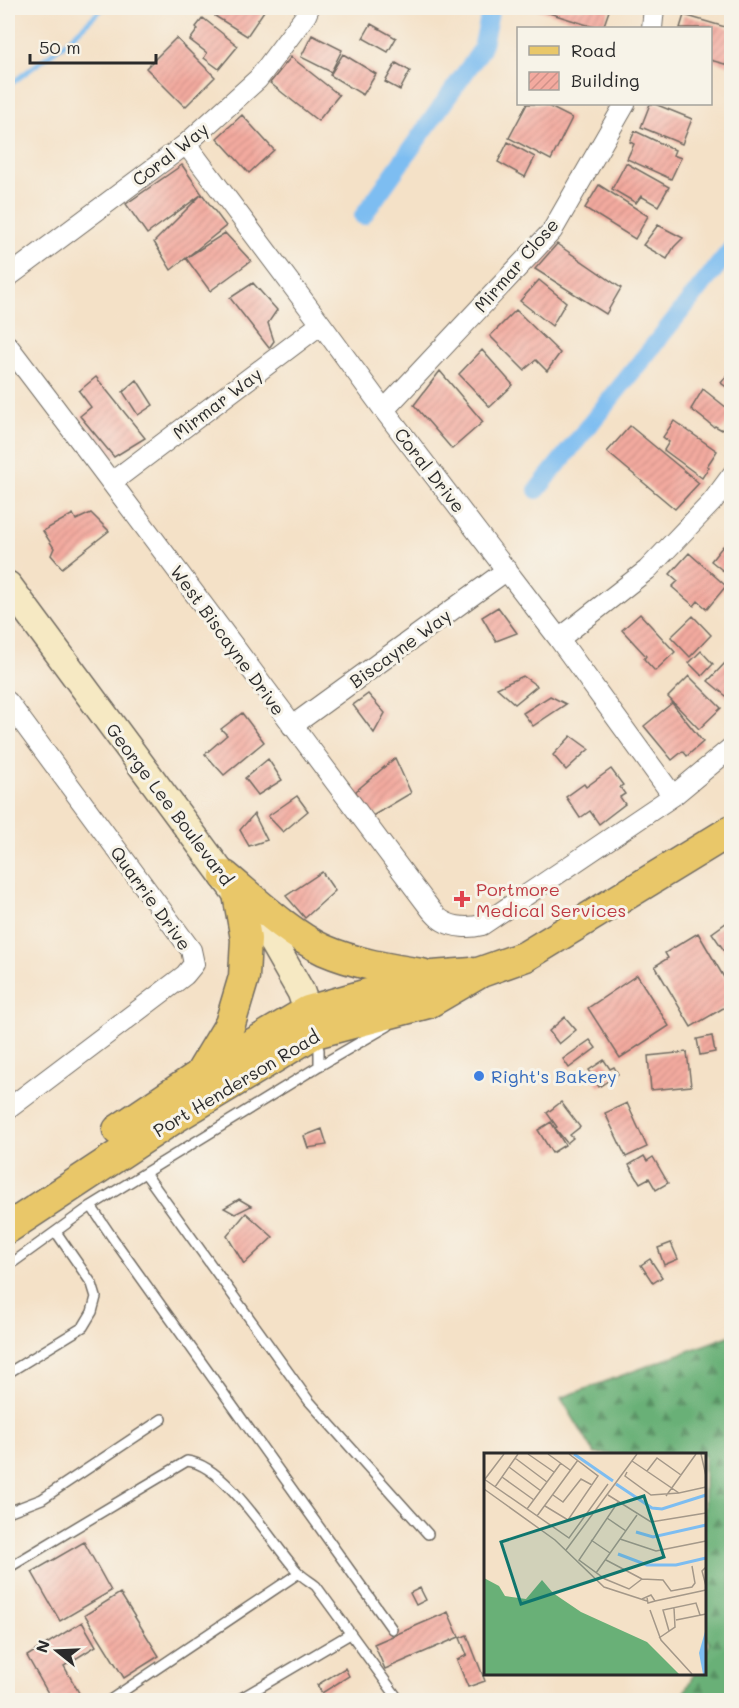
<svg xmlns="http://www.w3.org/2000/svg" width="739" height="1708" viewBox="0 0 739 1708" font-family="Mali,sans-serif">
<defs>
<pattern id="forest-firs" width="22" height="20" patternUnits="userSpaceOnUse" patternTransform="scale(1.5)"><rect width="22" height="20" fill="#69b077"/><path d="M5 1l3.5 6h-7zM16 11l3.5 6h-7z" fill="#578f62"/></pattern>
<pattern id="building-hatch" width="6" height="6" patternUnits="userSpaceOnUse" patternTransform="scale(1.5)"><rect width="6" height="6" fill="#f3aa9f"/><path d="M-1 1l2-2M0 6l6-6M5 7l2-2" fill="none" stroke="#d09289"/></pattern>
</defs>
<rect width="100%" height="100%" fill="#f7f3e8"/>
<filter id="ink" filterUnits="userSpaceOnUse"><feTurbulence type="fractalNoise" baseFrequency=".0167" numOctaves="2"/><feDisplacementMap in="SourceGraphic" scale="12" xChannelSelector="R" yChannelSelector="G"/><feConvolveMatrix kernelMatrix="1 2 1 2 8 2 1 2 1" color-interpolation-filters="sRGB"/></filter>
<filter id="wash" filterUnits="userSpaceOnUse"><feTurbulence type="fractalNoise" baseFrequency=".008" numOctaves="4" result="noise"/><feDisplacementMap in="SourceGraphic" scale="24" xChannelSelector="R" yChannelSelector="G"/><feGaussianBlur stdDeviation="1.35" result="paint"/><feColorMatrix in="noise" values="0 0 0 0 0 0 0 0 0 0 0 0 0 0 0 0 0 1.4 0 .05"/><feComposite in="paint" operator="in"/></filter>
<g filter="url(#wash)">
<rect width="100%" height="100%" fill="#f4e1c7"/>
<path fill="url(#forest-firs)" stroke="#4a6e51" stroke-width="1.5" d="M731,1335V1700H680L694,1674H704L705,1654L710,1643L704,1634V1454H595L561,1398Z"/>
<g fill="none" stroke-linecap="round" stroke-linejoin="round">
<path stroke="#7dbdf1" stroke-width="5" d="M8,86L63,45L103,8"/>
<path stroke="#7dbdf1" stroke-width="18" d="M363,216L482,49L491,8
M537,490L732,248"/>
</g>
<g id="blocks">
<path fill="url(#building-hatch)" d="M221,8H266L247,36L215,16Z
M533,8H610L603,28H597Z
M684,15L732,29V66L710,60V28H680Z
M203,18L238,46L219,69L204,58L207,53L190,40L198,29L196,27Z
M371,24L396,38L388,52L363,38Z
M312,35L342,50L331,72L301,57Z
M176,38L215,77L185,107L146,68Z
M343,54L376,74L363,95L330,75Z
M291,57L339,95L318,121L270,83Z
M396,63L410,71L400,90L385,82Z
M527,104H544L572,118L551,160L509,138Z
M650,104H655L692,119L682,144L641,127Z
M242,115L274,150L249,173L217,138Z
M635,131L675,150L673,155L681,158L671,179L627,159L634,144L630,142Z
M508,142L535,157L525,177L498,162Z
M626,163L669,187L658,206L641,196L636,203L612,189Z
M182,165L202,194L147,234L126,204Z
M599,185L648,216L635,239L585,208Z
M202,194L226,226L186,258L225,233L251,261L210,291L186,258L171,270L154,242Z
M658,225L683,238L674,247L667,259L643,245Z
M557,244L621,288L606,314L535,269Z
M539,280L566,302L552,326L520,301Z
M253,283L277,310L268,323L274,341L269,348L230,298Z
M516,310L560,353L547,371L536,360L524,370L490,336Z
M482,350L513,385L490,407L459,374Z
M732,369V391L721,383Z
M440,371L483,422L452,449L414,405Z
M96,377L145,438L114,457L80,416L91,407L79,391Z
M137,380L153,405L138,415L123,392Z
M703,389L732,412V417L722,430L715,426L714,427L691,409Z
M674,421L717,451L707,466L709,467L702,478L664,450L669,442L663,437Z
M630,426L699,483L675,509L607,452Z
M91,513L109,531L62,568L51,555L54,548L43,531L73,514L76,520Z
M723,546L732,553V578L711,561Z
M689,553L726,586L707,609L698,601L694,606L672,587L678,581L670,574Z
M498,607L517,633L496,641L482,617Z
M640,614L675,652L655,671L644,659L646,656L622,630Z
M693,616L711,635L690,657L671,637Z
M701,651L713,664L702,676L689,663Z
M726,662L732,667V701L708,681Z
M523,676L537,686L515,704L497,688Z
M689,676L721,708L699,729L668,697Z
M368,694L385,713L374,733L353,705Z
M550,696L566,704L533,726L523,713Z
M672,703L703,742L687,756L683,751L672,760L644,726Z
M242,713L264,742L224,775L205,754L227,735L221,729Z
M571,736L589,749L566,770L553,755Z
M395,758L411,793L364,821L356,791Z
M268,759L282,780L258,795L245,778Z
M611,769L623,785L620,787L625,794L620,797L625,804L599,824L590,811L580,818L566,797L584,784L586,787Z
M297,796L308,811L283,832L268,816Z
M254,814L267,840L249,846L240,830Z
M322,872L335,891L305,918L286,896Z
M730,920L732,923V962L712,933Z
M698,933L732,991V1003L691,1027L655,966L668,958L665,953Z
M637,975L669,1026L620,1058L588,1008Z
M565,1017L576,1030L559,1044L549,1031Z
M712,1036L715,1052L700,1055L697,1039Z
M590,1040L596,1048L569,1068L563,1059Z
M687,1052L691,1086L651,1090L648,1056Z
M604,1060L610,1069L614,1067L618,1074L599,1087L589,1070Z
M561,1102L580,1127L570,1135L573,1138L567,1143L555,1128L557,1127L547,1113Z
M627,1103L647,1147L626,1157L605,1113Z
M551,1122L565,1145L552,1153L538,1130Z
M322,1129L327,1145L308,1148L304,1136Z
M644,1156L647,1161L653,1157L668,1183L656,1190L649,1178L640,1183L629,1165Z
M239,1199L251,1206L235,1214L224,1208Z
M246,1213L273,1237L244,1264L227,1236Z
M671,1243L678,1259L664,1265L658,1248Z
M650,1259L662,1277L653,1283L641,1265Z
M84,1542L111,1591L60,1621L32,1572Z
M420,1588L426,1600L416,1605L410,1593Z
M120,1593L159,1656L124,1678L85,1615Z
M448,1612L459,1637L385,1669L374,1644Z
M82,1622L96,1646L64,1666L83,1700H52L27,1656Z
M467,1635L485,1681L468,1687L457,1660L467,1655L460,1638Z
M345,1668L349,1676L322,1693L317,1685Z"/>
</g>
</g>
<g filter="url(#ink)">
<use href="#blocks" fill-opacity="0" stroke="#716b62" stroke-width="1.5"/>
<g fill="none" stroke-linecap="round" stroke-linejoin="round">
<defs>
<path id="service" d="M316,1039L319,1050V1066
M145,1173L309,1401L428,1534
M91,1206L112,1237L392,1629
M8,1266L91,1206L319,1066L388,1026
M8,1373L83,1327L92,1312L96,1297L92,1284L56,1232
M8,1512L42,1499L162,1419
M8,1568L187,1461C226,1465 271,1542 297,1571C302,1577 310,1581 316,1586L399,1700
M110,1700L299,1573
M238,1700L350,1634"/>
<path id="minor" d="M652,28L654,8
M186,144L321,324L384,410L559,639L673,796
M8,277L186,144L258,79L306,15L309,8
M8,346C151,533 290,723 432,911C435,914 439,919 443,921C454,928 470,928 482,925L673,796L732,747
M384,410L552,231L625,104
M112,482L321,324
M559,639L647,570L712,502L732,475
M8,702L191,950L194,964L185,975L8,1109
M292,726L507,570"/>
<path id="secondary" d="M8,585L273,943L301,992L315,1033"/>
<path id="primary" d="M225,876C254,900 290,934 324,950C354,963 389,969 422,974
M200,1074L230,1024L244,977L246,939L238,894
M118,1130L198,1076L308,1011L432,976L472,973
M8,1228L173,1119L315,1033L428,1003L481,972L526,956L732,830"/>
</defs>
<use href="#service" stroke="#716b62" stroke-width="12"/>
<use href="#minor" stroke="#716b62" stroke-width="22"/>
<use href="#secondary" stroke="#716b62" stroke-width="30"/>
<use href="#primary" stroke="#716b62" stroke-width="33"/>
<use href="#service" stroke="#fff" stroke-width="9"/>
<use href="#minor" stroke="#fff" stroke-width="20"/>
<use href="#secondary" stroke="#f6e9c3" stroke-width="27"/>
<use href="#primary" stroke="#e9c769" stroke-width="30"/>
</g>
</g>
<path fill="#e0444e" stroke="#f7f3e8" stroke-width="2" d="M459 890h6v6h6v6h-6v6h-6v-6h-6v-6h6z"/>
<circle fill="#3f7fe0" stroke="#f7f3e8" stroke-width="2" cx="479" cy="1076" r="6"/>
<g text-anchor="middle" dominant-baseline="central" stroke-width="6" stroke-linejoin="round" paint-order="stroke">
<g font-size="18" fill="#2b2b2b" stroke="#f7f3e8">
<text transform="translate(170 154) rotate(-38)">Coral Way</text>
<text transform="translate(516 265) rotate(-49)">Mirmar Close</text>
<text transform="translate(217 403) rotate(-37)">Mirmar Way</text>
<text transform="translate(430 470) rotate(52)">Coral Drive</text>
<text transform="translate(228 640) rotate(54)">West Biscayne Drive</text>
<text transform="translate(400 648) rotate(-36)">Biscayne Way</text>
<text transform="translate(170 804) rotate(53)">George Lee Boulevard</text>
<text transform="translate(151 898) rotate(54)">Quarrie Drive</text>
<text transform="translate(236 1083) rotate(-31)">Port Henderson Road</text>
</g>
<g font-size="18" fill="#be3a42" stroke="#f7f3e8" text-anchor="start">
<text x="476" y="889">Portmore<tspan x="476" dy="21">Medical Services</tspan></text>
</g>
<g font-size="18" fill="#366cbe" stroke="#f7f3e8" text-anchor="start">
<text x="491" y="1076">Right's Bakery</text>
</g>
</g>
<g transform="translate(484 1453)">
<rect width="222" height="222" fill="#f4e1c7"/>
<path d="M0,125L15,133L21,143L42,146L58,127L69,140L97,159L163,189L195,221H0Z" fill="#69b077"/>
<path d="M222,175V221H219L215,200Z" fill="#7dbdf1"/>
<path fill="none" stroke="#7dbdf1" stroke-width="3" d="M90,1L129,28M132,31L168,55L178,56L222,42M152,79L169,84L222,72M134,101L163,112H192L222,105"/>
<path fill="none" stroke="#a49889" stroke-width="1.5" d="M44,1L70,19M64,1L86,17M217,1L222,23M31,5L63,29M148,8L195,40L222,34M25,14L57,38M163,18L173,5L197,22M143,19L141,23L167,42L195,40M18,24L50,47M0,26L85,85L124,31M1,26L20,1M11,34L34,1M0,36L71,87L120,134L163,148M69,42L79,49L97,26L108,32M124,42L167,69L222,60M182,43L212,1M134,49L95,107L121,126L145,136L158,126M61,53L84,67L114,23L85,1M43,56L77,10M53,63L94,7M123,65L142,78M136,86L172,98L222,88M107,87L126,100M82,97L153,1M122,107L158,126M222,114L218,118L222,133M112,120L153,62M158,126L179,127L187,138L208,134L211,130L208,113M158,146L167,142L171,148L164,150L163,145M171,148L222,137M166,157L177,187L208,221M192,167L222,161M185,178L179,157L212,150L216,162M175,185L191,174L190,155"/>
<path fill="#0f766e" fill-opacity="0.15" stroke="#0f766e" stroke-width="3" d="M160,43L180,104L37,151L17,89Z"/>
<rect width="222" height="222" fill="none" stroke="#2b2b2b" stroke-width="3"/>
</g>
<rect width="739" height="1708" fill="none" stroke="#f7f3e8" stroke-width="30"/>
<rect x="517" y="27" width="195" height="78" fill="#f7f3e8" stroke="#a5a39c" stroke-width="1.5"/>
<rect x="529" y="46" width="30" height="9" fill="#e9c769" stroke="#a5a39c" stroke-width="1.5"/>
<text x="571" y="57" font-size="18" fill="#2b2b2b">Road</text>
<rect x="529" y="72" width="30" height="18" fill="url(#building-hatch)" stroke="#a5a39c" stroke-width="1.5"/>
<text x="571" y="87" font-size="18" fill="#2b2b2b">Building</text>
<g transform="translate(57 1651) rotate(288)" stroke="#f7f3e8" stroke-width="4.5" paint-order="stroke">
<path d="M0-4.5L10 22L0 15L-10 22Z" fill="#2b2b2b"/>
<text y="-9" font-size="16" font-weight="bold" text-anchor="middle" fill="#2b2b2b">N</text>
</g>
<path d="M30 54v9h126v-9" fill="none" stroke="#2b2b2b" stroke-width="3"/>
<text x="39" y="54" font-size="18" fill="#2b2b2b" stroke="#f7f3e8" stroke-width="4.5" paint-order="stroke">50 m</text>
</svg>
